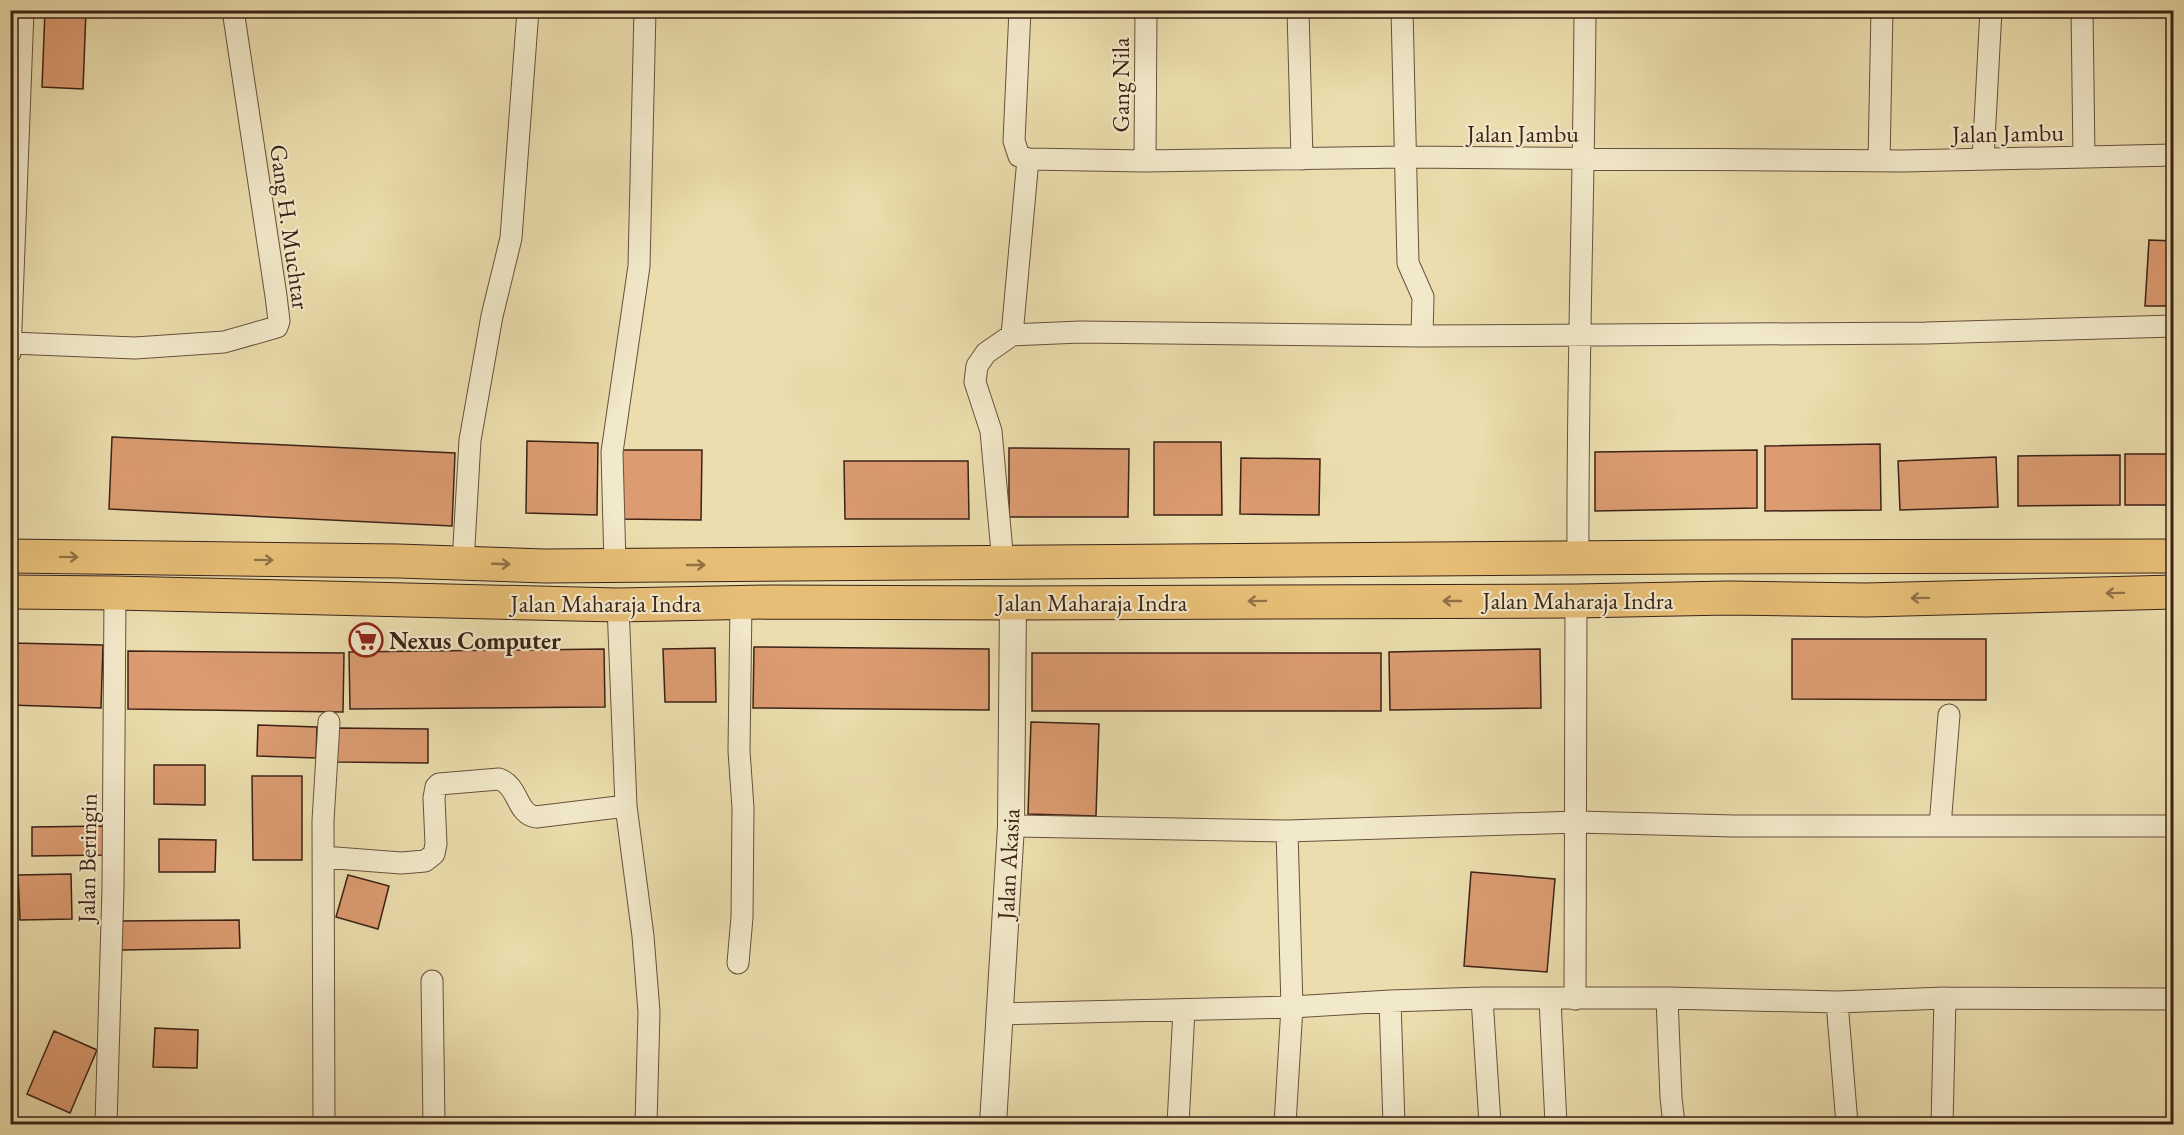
<svg xmlns="http://www.w3.org/2000/svg" width="2184" height="1135" viewBox="0 0 2184 1135" font-family="'EB Garamond',serif">
<rect width="100%" height="100%" fill="#ebddad"/>
<filter id="stains"><feTurbulence type="fractalNoise" baseFrequency=".00333" numOctaves="4"/><feColorMatrix values="0 0 0 0 .2 0 0 0 0 .09 0 0 0 0 .02 0 0 0 .5 -.17"/></filter>
<radialGradient id="worn" r=".72"><stop offset=".6" stop-color="#630" stop-opacity="0"/><stop offset="1" stop-color="#630" stop-opacity=".3"/></radialGradient>
<path fill="#dc9b71" stroke="#3c2217" stroke-width="1.5" d="M45,10H86L83,89L42,87Z
M2149,240L2174,241V306H2145Z
M112,437L455,453L452,526L109,509Z
M527,441L598,443L597,515L526,513Z
M1154,442H1221L1222,515H1154Z
M1880,444L1881,510L1765,511V446Z
M1009,448L1129,449L1128,517H1009Z
M619,450H702L701,520L619,519Z
M1757,450V508L1595,511V452Z
M2125,454H2174V505H2125Z
M2120,455V505L2018,506V456Z
M1996,457L1998,507L1900,510L1898,461Z
M1241,458L1320,459L1319,515L1240,514Z
M844,461H968L969,519H845Z
M1792,639H1986V700L1792,699Z
M10,643L103,645L101,708L10,705Z
M754,647L989,649V710L753,708Z
M715,648L716,702H665L663,649Z
M604,649L605,707L350,709L349,652Z
M1540,649L1541,708L1390,710L1389,652Z
M128,651L344,653L343,712L128,709Z
M1032,653H1381V711H1032Z
M1031,722L1099,724L1096,816L1028,814Z
M258,725L317,727L316,758L257,756Z
M338,728L428,729V763L337,762Z
M154,765H205V805L154,804Z
M252,776H302V860H253Z
M106,826L107,855L32,856V827Z
M159,839L216,840L215,872H159Z
M1471,872L1555,879L1547,972L1464,966Z
M71,874L72,919L20,920L18,875Z
M348,875L389,886L378,929L336,917Z
M239,920L240,948L121,950L120,921Z
M155,1028L198,1030L197,1068L153,1067Z
M54,1031L97,1050L70,1113L27,1094Z"/>
<g fill="none" stroke-linecap="round" stroke-linejoin="round">
<defs>
<path id="minor" d="M1020,10L1014,141L1019,156L1028,159L1145,161L1405,157L1903,161L2174,155
M1298,10L1302,159
M1402,10L1408,263L1423,297L1422,336
M2082,10L2084,157
M1983,159L1991,10
M1145,161L1146,10
M1879,161L1882,10
M1012,335L1028,159
M11,343L135,348L224,342L277,327L279,321L276,296L233,10
M10,353L23,10
M1578,558C1577,375 1584,193 1585,10
M463,563L470,440L492,316L511,238L528,10
M1003,563L991,431L975,382L977,366L986,353L1012,335L1080,332L1422,336L1926,333L2174,326
M615,565L612,452L639,266L645,10
M618,605L626,806L643,936L649,1012L646,1124
M1011,826L1287,831L1577,822L1734,826H2174
M1940,826L1949,715
M323,857L401,863L425,861L434,854L436,844L434,798L436,787L439,784L499,779C519,786 516,814 536,817L626,806
M738,963L742,917L743,808L739,751L741,602
M432,981L434,1124
M1482,998L1490,1124
M1667,998L1671,1098L1674,1124
M1550,999L1556,1124
M1575,999L1576,601
M1390,1001L1394,1124
M1837,1002L1847,1124
M999,1014L1292,1007L1390,1001L1482,998H1667L1837,1002L1945,998L2174,999
M106,1124L113,888L115,593
M324,1124L323,821L329,722
M1178,1124L1184,1010
M1285,1124L1292,1007L1287,831
M1942,1124L1945,998"/>
<path id="tertiary" d="M993,1124L1011,826L1013,603"/>
<path id="trunk" d="M10,556L398,561L545,566L1692,557L2174,556
M10,592L115,593L618,605L769,602L1013,603L1576,601L1729,598L1866,600L2174,592"/>
</defs>
<use href="#minor" stroke="#68513c" stroke-width="23"/>
<use href="#tertiary" stroke="#68513c" stroke-width="28"/>
<use href="#trunk" stroke="#3c2217" stroke-width="35"/>
<use href="#minor" stroke="#f2e9ca" stroke-width="21"/>
<use href="#tertiary" stroke="#f2e9ca" stroke-width="26"/>
<use href="#trunk" stroke="#e6be76" stroke-width="33"/>
</g>
<defs><path id="oneway-shaft" d="M-6 0H5M1.5-3L5.5 0L1.5 3" fill="none" stroke-width="1.6" stroke-linecap="round" stroke-linejoin="round" transform="scale(1.5)"/></defs>
<g stroke="#917046">
<use href="#oneway-shaft" transform="translate(69 557) rotate(1)"/>
<use href="#oneway-shaft" transform="translate(264 560) rotate(1)"/>
<use href="#oneway-shaft" transform="translate(501 564) rotate(2)"/>
<use href="#oneway-shaft" transform="translate(696 565)"/>
<use href="#oneway-shaft" transform="translate(2115 593) rotate(179)"/>
<use href="#oneway-shaft" transform="translate(1920 598) rotate(179)"/>
<use href="#oneway-shaft" transform="translate(1257 601) rotate(179)"/>
<use href="#oneway-shaft" transform="translate(1452 601) rotate(-180)"/>
</g>
<defs>
<symbol id="supermarket-ring" viewBox="-11 -11 22 22"><circle r="9.5" fill="#f2e9ca" stroke="#8f2418" stroke-width="1.5"/><path d="M-6-5.5h2.5l.6 2H6L4.5 2H-2.5L-4.4-4H-6ZM-1.5 3.2a1.3 1.3 0 1 0 .1 0ZM3 3.2a1.3 1.3 0 1 0 .1 0Z" fill="#8f2418"/></symbol>
</defs>
<g fill-rule="evenodd">
<use href="#supermarket-ring" x="347" y="621" width="38" height="38"/>
</g>
<g text-anchor="middle" dominant-baseline="central" stroke-width="4.5" stroke-linejoin="round" paint-order="stroke">
<g font-size="24" fill="#3c2217" stroke="#f2e9ca">
<text transform="translate(1120 85) rotate(-90)">Gang Nila</text>
<text x="1523" y="133">Jalan Jambu</text>
<text transform="translate(2008 133) rotate(-1)">Jalan Jambu</text>
<text transform="translate(290 227) rotate(82)">Gang H. Muchtar</text>
<text x="1578" y="600">Jalan Maharaja Indra</text>
<text x="1092" y="602">Jalan Maharaja Indra</text>
<text x="606" y="603">Jalan Maharaja Indra</text>
<text transform="translate(87 858) rotate(-89)">Jalan Beringin</text>
<text transform="translate(1008 864) rotate(-87)">Jalan Akasia</text>
</g>
<g font-size="24" font-weight="bold" fill="#3c2217" stroke="#f2e9ca" text-anchor="start">
<text x="389" y="640">Nexus Computer</text>
</g>
</g>
<rect width="2184" height="1135" fill="none" stroke="#ebddad" stroke-width="36"/>
<rect x="12" y="12" width="2160" height="1111" fill="none" stroke="#3c2217" stroke-width="3"/>
<rect x="18" y="18" width="2148" height="1099" fill="none" stroke="#3c2217" stroke-width="1.5"/>
<rect width="100%" height="100%" filter="url(#stains)"/>
<rect width="100%" height="100%" fill="url(#worn)"/>
</svg>
